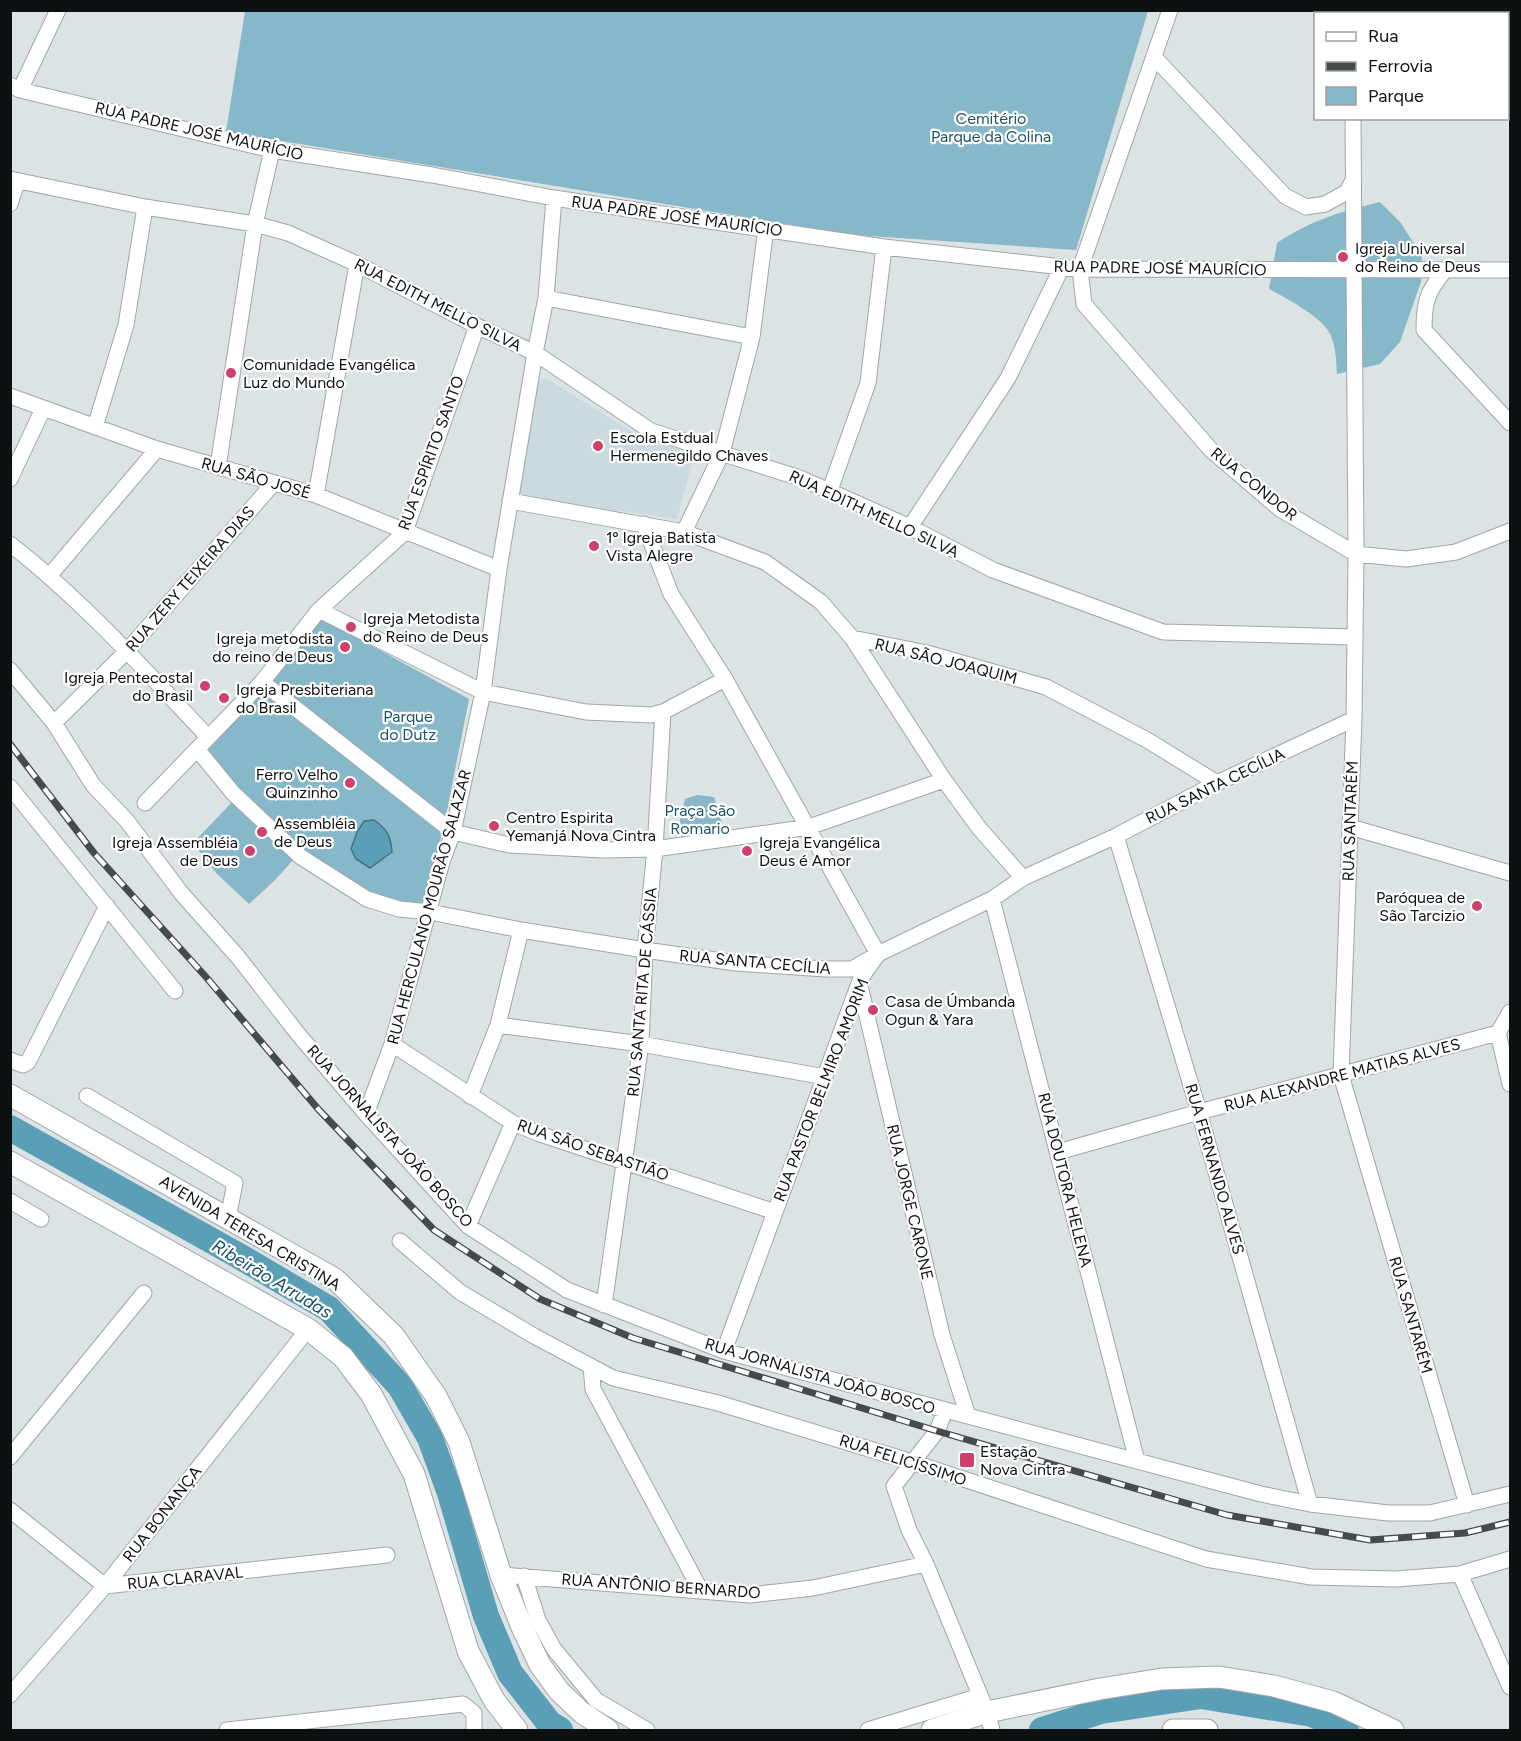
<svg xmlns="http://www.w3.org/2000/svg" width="1521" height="1741" viewBox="0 0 1521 1741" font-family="Figtree,sans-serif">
<rect width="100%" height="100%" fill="#dce3e5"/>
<path fill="#cadadf" d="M547,379L644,439L695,453L677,519L519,497L537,382Z"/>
<path fill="#87b8c9" d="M245,11H1148L1076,250L854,235L226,132Z
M1380,202L1401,223L1422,257L1421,282L1400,342L1380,364L1337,374C1336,360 1336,341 1327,329C1316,314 1286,298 1269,289L1277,243C1312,220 1339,212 1380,202Z
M321,618L469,699L445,821L269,682Z
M264,685L349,759L442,834L437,850L427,908L367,893L315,861L263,814L202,749Z
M697,795L714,797L722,824L720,837L681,839L680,820L685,799Z
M234,800L295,858L275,880L249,904L217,874L193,843Z"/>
<path fill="#5a9fb5" stroke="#437484" stroke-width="1.5" d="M374,820C387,829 391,836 392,852L370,868L356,859L351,849L357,832L364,821Z"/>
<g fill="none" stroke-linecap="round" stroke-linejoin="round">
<path stroke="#5a9fb5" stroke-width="26" d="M10,1128L239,1256L329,1309L400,1386L430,1438L450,1493L486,1616L510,1673L549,1723L560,1730
M1042,1730L1101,1711L1201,1696L1312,1714L1346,1730"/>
<defs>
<path id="minor" d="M1170,10L1080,269L1084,304L1211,450L1280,509L1356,554L1406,559L1456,552L1510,531
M1423,10L1426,14
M1354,14V10
M1154,57L1285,196L1306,207L1325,204L1347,192L1352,182
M10,85L20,90L272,150L432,175L554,198L884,247L1080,269L1510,270
M20,90L58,10
M1508,97L1510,100
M1353,118L1356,554L1354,719L1341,1075L1467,1505
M10,179L145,207L255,224L288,233L357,264L477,326L535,353L651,431L800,478L910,527L993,570L1163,632L1354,637
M10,204L17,182
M1445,270C1427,292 1424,302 1424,330L1510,423
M546,298L752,337
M10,396L157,449L316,495L499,569
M95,427L126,325L145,207
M218,467L255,224L272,150
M10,479L43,409
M830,490L868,383L884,247
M316,495L357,264
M510,501L684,532L765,562L821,602L852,638L944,780L979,828L1023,878
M644,524L671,594L725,679L878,954L861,978L724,1351
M910,527L1008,378L1062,267
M684,532L722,453L752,337L766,228
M10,544C83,601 145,670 208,737
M50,575L157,449
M319,610L483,692L586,712L651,715L663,712L725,679
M852,638L927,653L1046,687L1147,740L1217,783
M10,670L54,723L93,785L127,821L182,894L238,957L298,1034L366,1114L468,1226L567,1290L724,1351L1261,1494L1310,1504L1388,1513H1430L1510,1494
M262,682L453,832L509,845L603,850L655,849L809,827L944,780
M54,723L127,651L273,484
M197,749L233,793L301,857L367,899L399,909L430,912L521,930L645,950L736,963L825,969H852L878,954L992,899L1023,878L1116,836L1217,783L1354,719
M10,787L175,991
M145,803L262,682L319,610L405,532L477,326
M1350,827L1510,873
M1116,836L1199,1112L1310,1504
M992,899L1137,1461
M860,986L942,1335L968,1416
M498,1025L641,1044L825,1077
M1498,1033L1510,1084
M392,1044L513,1123L540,1134L775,1212
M10,1060L23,1065L28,1062L107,906
M87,1096L235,1183L228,1218
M470,1096L498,1025L521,930
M366,1114L392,1044L442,862L453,832L483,692L499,569L535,353L546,298L554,198
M1058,1152L1199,1112L1498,1033L1510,1012
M10,1201L41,1219
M468,1226L513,1123
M400,1241L460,1292L534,1336L613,1378L718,1403L912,1462L1206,1559L1311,1577L1396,1579L1460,1574L1510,1559
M604,1305L641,1044L645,950L655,849L663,712
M591,1366L593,1389L701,1591
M945,1411L937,1431L894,1486L909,1530L926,1564L987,1712L992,1730
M10,1457L144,1293
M10,1510L105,1586L387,1555
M1460,1574L1510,1687
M501,1575L750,1595L813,1588L926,1564
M524,1576L538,1620L554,1649L596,1700L647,1730
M10,1695L105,1586L308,1329
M227,1730L463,1704L474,1713V1730
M868,1730L980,1696"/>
<path id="secondary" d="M10,1095L335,1279L394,1336L436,1396L459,1442L501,1575L522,1627L540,1665L559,1691L581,1712L608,1730
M10,1162L308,1329L343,1357L371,1394L414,1474L468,1651L494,1700L517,1730
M932,1730L987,1712L1100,1689L1162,1679L1219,1677L1274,1686L1333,1702L1393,1730
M1173,1730H1207"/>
</defs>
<use href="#minor" stroke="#a0a6a8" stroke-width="17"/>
<use href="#secondary" stroke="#a0a6a8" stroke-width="23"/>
<use href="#minor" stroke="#fff" stroke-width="15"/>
<use href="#secondary" stroke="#fff" stroke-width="21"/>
<defs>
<path id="rail" d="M10,744L94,853L206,977L319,1110L434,1230L540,1299L633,1338L937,1431L1227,1515L1370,1540L1465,1533L1510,1522"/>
</defs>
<use href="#rail" stroke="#464a4b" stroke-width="7"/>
<use href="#rail" stroke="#fff" stroke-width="4.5" stroke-dasharray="14" stroke-linecap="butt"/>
</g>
<g fill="#cf406a" stroke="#fff" stroke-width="2">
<circle cx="1343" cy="257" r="6"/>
<circle cx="231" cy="373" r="6"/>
<circle cx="598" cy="446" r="6"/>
<circle cx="594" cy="546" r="6"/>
<circle cx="351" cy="627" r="6"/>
<circle cx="345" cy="647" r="6"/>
<circle cx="205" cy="686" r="6"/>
<circle cx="224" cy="698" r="6"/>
<circle cx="350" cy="783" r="6"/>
<circle cx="494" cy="826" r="6"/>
<circle cx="262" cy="832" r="6"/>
<circle cx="250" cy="851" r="6"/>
<circle cx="747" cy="851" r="6"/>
<circle cx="1477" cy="906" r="6"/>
<circle cx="873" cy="1010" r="6"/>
<rect x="959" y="1452" width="16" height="16" rx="3"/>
</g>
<g text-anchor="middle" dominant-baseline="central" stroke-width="4.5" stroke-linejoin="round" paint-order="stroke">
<g font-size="16" fill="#1b5465" stroke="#fff">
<text x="991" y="118">Cemitério<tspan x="991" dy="18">Parque da Colina</tspan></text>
<text x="408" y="716">Parque<tspan x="408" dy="18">do Dutz</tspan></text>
<text x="700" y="810">Praça São<tspan x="700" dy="18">Romario</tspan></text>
</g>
<g font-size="16" fill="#0e1112" stroke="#fff">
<text transform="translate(199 131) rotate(13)">RUA PADRE JOSÉ MAURÍCIO</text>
<text transform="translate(677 216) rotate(8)">RUA PADRE JOSÉ MAURÍCIO</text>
<text transform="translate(1160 268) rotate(1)">RUA PADRE JOSÉ MAURÍCIO</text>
<text transform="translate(438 305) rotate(27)">RUA EDITH MELLO SILVA</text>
<text transform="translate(431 453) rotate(-70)">RUA ESPÍRITO SANTO</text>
<text transform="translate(256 478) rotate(16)">RUA SÃO JOSÉ</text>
<text transform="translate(1254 484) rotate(39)">RUA CONDOR</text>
<text transform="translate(874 514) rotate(25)">RUA EDITH MELLO SILVA</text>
<text transform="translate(190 579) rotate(-49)">RUA ZERY TEIXEIRA DIAS</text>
<text transform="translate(946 661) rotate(14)">RUA SÃO JOAQUIM</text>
<text transform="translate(1215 786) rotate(-26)">RUA SANTA CECÍLIA</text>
<text transform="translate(1350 821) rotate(-88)">RUA SANTARÉM</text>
<text transform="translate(429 907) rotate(-75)">RUA HERCULANO MOURÃO SALAZAR</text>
<text transform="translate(755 962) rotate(5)">RUA SANTA CECÍLIA</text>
<text transform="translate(642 992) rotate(-85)">RUA SANTA RITA DE CÁSSIA</text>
<text transform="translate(1342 1075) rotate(-15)">RUA ALEXANDRE MATIAS ALVES</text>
<text transform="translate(821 1090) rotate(-69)">RUA PASTOR BELMIRO AMORIM</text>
<text transform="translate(390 1136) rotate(48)">RUA JORNALISTA JOÃO BOSCO</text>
<text transform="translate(593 1150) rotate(19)">RUA SÃO SEBASTIÃO</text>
<text transform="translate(1215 1169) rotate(74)">RUA FERNANDO ALVES</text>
<text transform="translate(1065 1180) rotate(76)">RUA DOUTORA HELENA</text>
<text transform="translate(910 1202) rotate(77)">RUA JORGE CARONE</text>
<text transform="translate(250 1233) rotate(31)">AVENIDA TERESA CRISTINA</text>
<text transform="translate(1411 1315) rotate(74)">RUA SANTARÉM</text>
<text transform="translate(820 1376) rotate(16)">RUA JORNALISTA JOÃO BOSCO</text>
<text transform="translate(903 1460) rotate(18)">RUA FELICÍSSIMO</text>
<text transform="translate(162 1514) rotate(-52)">RUA BONANÇA</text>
<text transform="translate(185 1578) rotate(-6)">RUA CLARAVAL</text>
<text transform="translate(661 1586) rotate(4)">RUA ANTÔNIO BERNARDO</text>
</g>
<g font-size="16" fill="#0e1112" stroke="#fff" text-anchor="start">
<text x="1355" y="248">Igreja Universal<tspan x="1355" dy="18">do Reino de Deus</tspan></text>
<text x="243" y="364">Comunidade Evangélica<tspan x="243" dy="18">Luz do Mundo</tspan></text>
<text x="610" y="437">Escola Estdual<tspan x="610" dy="18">Hermenegildo Chaves</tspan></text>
<text x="606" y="537">1º Igreja Batista<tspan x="606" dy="18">Vista Alegre</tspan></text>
<text x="363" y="618">Igreja Metodista<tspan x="363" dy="18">do Reino de Deus</tspan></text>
<text x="333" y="638" text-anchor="end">Igreja metodista<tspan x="333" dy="18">do reino de Deus</tspan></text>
<text x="193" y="677" text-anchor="end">Igreja Pentecostal<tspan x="193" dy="18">do Brasil</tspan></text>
<text x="236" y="689">Igreja Presbiteriana<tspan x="236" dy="18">do Brasil</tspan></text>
<text x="338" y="774" text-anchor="end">Ferro Velho<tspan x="338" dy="18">Quinzinho</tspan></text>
<text x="506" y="817">Centro Espirita<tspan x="506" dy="18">Yemanjá Nova Cintra</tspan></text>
<text x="274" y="823">Assembléia<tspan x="274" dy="18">de Deus</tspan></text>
<text x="238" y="842" text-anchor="end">Igreja Assembléia<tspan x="238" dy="18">de Deus</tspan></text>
<text x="759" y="842">Igreja Evangélica<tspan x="759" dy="18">Deus é Amor</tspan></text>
<text x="1465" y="897" text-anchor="end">Paróquea de<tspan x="1465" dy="18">São Tarcizio</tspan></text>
<text x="885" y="1001">Casa de Úmbanda<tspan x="885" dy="18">Ogun &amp; Yara</tspan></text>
<text x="980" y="1451">Estação<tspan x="980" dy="18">Nova Cintra</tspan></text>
</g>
<g font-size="18" font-style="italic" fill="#175161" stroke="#fff">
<text transform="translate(272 1279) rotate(31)">Ribeirão Arrudas</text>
</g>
</g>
<rect width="1521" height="1741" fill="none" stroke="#0e1112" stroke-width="24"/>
<rect x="1314" y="12" width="195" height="108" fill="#ffffff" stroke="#9fa0a0" stroke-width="1.5"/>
<rect x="1326" y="32" width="30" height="9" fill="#ffffff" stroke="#9fa0a0" stroke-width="1.5"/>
<text x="1368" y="42" font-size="18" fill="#0e1112">Rua</text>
<rect x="1326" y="62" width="30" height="9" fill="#464a4b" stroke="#9fa0a0" stroke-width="1.5"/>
<text x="1368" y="72" font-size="18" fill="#0e1112">Ferrovia</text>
<rect x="1326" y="87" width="30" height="18" fill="#87b8c9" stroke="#9fa0a0" stroke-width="1.5"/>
<text x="1368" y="102" font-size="18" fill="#0e1112">Parque</text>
</svg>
